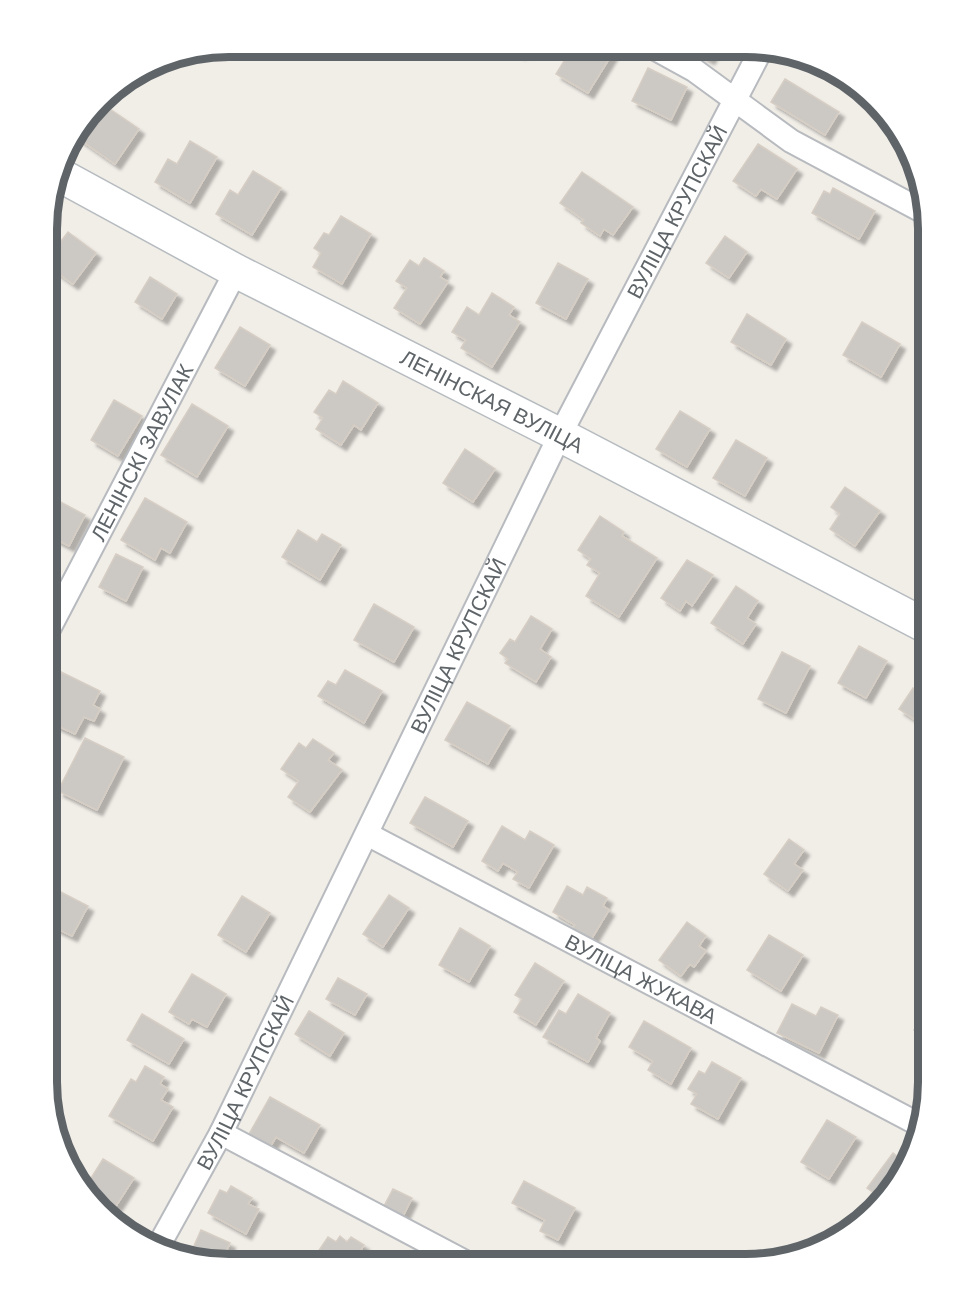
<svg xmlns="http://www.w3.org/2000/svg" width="975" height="1311" viewBox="0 0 975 1311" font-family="Helvetica,sans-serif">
<defs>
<filter id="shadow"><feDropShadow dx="5.5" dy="5.5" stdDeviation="1.5" flood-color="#0004"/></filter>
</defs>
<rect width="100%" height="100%" fill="#f1ede7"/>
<path fill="#ccc8c3" stroke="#d6cec4" stroke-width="1.5" filter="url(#shadow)" d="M508,47H524L520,54Z
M572,48H601L612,54L588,93L556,74Z
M690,48H716L709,59Z
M648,68L687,87L671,120L632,101Z
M785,79L839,112L825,135L771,102Z
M104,105L139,129L115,164L75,136L93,111L98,115Z
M190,141L217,157L190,203L155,182L168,159L177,164Z
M758,144L797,169L777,199L761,189L756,196L733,181Z
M253,171L281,188L252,235L216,214L230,190L238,195Z
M582,172L633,207L613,235L604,229L600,236L581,223L584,220L560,203Z
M833,188L875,211L859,239L812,213L824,191L830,194Z
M341,216L371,234L342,284L313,267L321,253L314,248L324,233L329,235Z
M68,232L96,253L73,284L48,266V258Z
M725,236L747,252L729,278L706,263Z
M424,258L444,271L440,277L448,282L420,324L394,308L407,288L396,281L410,260L419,266Z
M558,263L588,279L566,319L536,303Z
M150,277L177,294L162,319L135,302Z
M492,293L514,307L509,315L520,322L492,367L461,348L466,340L452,332L467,307L479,315Z
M747,314L786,339L771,365L731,342Z
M862,322L900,344L881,377L843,355Z
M240,327L270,345L245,386L215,368Z
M343,381L378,403L361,430L354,425L341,445L316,429L323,418L314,412L329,390L336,394Z
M114,400L142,416L118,456L91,440Z
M192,404L228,426L197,477L161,455Z
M680,411L710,429L687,467L656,449Z
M736,440L767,458L745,496L713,478Z
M465,449L495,469L473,502L443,483Z
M845,487L880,511L855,546L830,529L840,514L831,507Z
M49,496L85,515L69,546L48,535Z
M145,498L187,522L170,553L161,548L155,560L121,540Z
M600,516L624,532L622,536L657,558L619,617L586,596L600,573L587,565L591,559L578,550Z
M298,530L317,542L322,534L341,545L320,580L282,557Z
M116,554L143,567L126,601L99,587Z
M928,558V576L920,570Z
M687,560L713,575L692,606L686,601L680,611L661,598Z
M736,586L758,601L747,618L756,624L743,644L711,623Z
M374,604L414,627L394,662L354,640Z
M531,616L552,629L540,649L551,657L536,682L505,663L508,659L500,653L510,639L515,642Z
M859,646L887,661L866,698L838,683Z
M782,652L810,666L786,713L758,699Z
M345,670L382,691L364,723L318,696L328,681L336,685Z
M61,672L100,691L93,705L100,709L94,721L84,717L75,734L47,721V699Z
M925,680L928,682V728L899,709L913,688L918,691Z
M467,702L510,726L488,764L445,740Z
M85,738L124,757L97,810L58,791Z
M313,739L334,753L328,760L342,770L310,812L288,797L299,781L281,769L299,743L306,748Z
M425,797L468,821L453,847L410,823Z
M502,826L525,840L530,831L554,845L529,888L513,879L518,872L503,863L498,871L482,861Z
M789,839L804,850L794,864L803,870L788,891L764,874Z
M49,886L88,906L72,936L47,924Z
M567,886L583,895L587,887L607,898L603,906L609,910L589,943L570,933L575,925L553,912Z
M389,895L409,908L383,947L363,934Z
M242,896L270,913L246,952L218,935Z
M687,922L706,936L699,946L706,951L694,967L690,964L681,976L659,960Z
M460,928L490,946L469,982L439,965Z
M769,935L803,955L781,991L747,970Z
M535,963L564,981L536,1025L514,1012L522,999L515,995Z
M192,974L226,994L207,1027L192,1019L189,1024L169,1012Z
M338,978L367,994L355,1015L326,999Z
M578,994L610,1013L596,1038L600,1041L588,1062L543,1037L559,1010L566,1014Z
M792,1004L816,1016L821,1007L838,1015L819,1053L777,1033Z
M928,1008V1039L914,1030Z
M309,1011L344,1033L330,1056L295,1034Z
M142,1014L184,1039L169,1064L127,1040Z
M644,1021L691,1048L671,1084L648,1070L653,1061L629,1047Z
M712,1062L741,1078L718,1119L691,1104L697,1094L688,1089L699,1071L705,1074Z
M145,1066L164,1077L160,1084L168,1089L161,1100L173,1107L153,1141L109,1116L131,1079L136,1082Z
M270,1097L320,1125L304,1153L276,1137L270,1147L249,1134Z
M827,1120L856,1137L829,1179L801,1162Z
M893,1153L905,1162L898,1184L881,1198L867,1188Z
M103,1159L134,1178L116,1206L86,1186Z
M524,1181L575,1208L558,1240L540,1231L545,1220L512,1203Z
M231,1186L252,1198L248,1204L259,1209L246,1234L208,1213L220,1190L227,1193Z
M393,1189L412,1198L403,1216L384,1206Z
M201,1230L230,1243L221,1263H207L190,1255Z
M340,1236L347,1242L351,1237L364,1245L353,1263L311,1262L328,1237L336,1242Z"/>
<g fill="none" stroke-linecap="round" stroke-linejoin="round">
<defs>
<g id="street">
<path d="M654,48L694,70L791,141L924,212"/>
<path id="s1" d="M47,633L236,271"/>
<path id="s2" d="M367,834L918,1124"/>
<path d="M221,1133L469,1264"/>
<path id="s3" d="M159,1245L221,1133L560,435L762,48"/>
</g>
<g id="secondary">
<path id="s4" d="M58,174L236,271L560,435L928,627"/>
</g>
</defs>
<use href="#street" stroke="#b7babe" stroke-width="26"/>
<use href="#secondary" stroke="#b5bbbf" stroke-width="36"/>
<use href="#street" stroke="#fff" stroke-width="22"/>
<use href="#secondary" stroke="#fff" stroke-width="33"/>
</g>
<g text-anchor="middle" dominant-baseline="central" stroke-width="4.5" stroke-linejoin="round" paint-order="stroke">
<g font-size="21" fill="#5e6468" stroke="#fff">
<text stroke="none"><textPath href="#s3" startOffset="1156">ВУЛІЦА КРУПСКАЙ</textPath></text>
<text stroke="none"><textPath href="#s4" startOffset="490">ЛЕНІНСКАЯ ВУЛІЦА</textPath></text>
<text stroke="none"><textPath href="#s1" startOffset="204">ЛЕНІНСКІ ЗАВУЛАК</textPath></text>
<text stroke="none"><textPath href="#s3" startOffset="670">ВУЛІЦА КРУПСКАЙ</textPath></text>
<text stroke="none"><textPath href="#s2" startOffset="310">ВУЛІЦА ЖУКАВА</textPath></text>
<text stroke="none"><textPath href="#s3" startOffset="184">ВУЛІЦА КРУПСКАЙ</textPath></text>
</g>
</g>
<path d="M0 0H975V1311H0ZM229 57H746A172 172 0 0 1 918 229V1082A172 172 0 0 1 746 1254H229A172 172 0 0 1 57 1082V229A172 172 0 0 1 229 57Z" fill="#fff" fill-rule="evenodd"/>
<path fill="none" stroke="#5e6468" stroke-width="8" d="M229 57H746A172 172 0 0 1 918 229V1082A172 172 0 0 1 746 1254H229A172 172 0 0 1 57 1082V229A172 172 0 0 1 229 57Z"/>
</svg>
